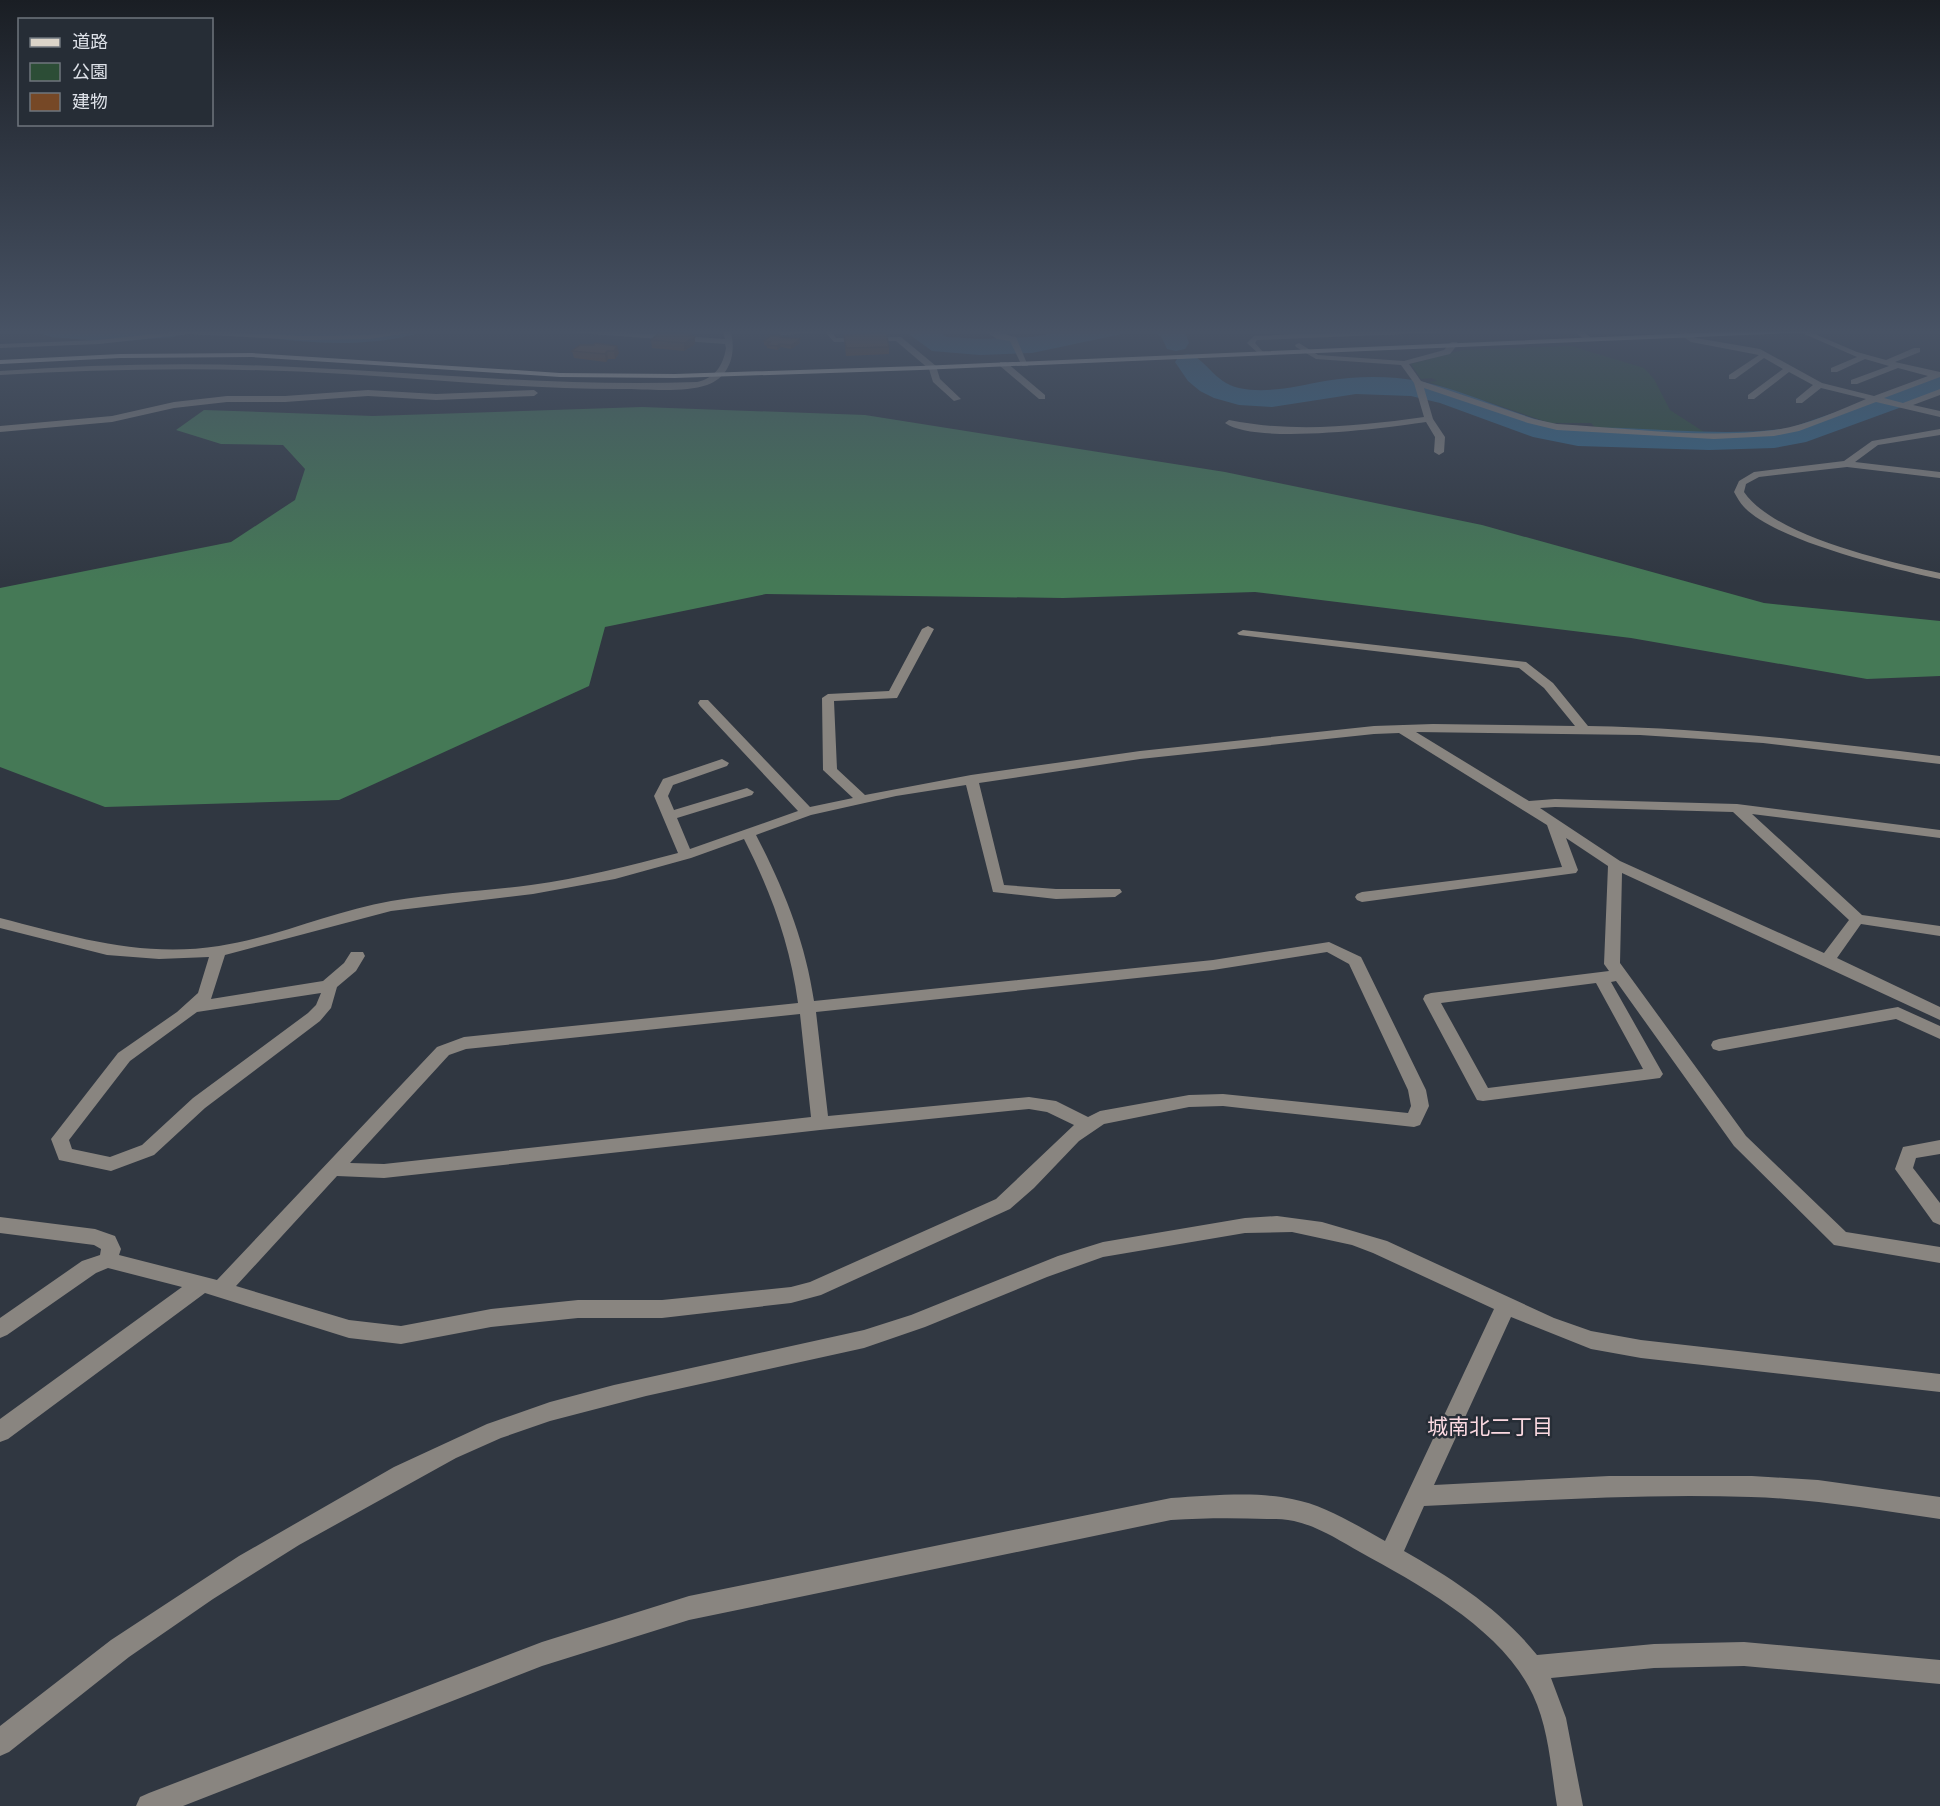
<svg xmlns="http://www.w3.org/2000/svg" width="1940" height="1806" viewBox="0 0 1940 1806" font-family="'Open Sans','Noto Sans JP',sans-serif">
<rect width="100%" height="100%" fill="#303741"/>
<path fill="#2c4d36" d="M1571,346L1644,368L1654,379L1670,410L1704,432L1596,428L1591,423H1550L1429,382L1437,381L1432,378L1421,379L1411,364L1463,350Z"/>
<path fill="#457956" d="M642,407L865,415L1225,472L1482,525L1764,603L1940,621V676L1867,679L1631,638L1255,592L1063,598L766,594L605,627L589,686L339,800L105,807L0,767V588L231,542L295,500L305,469L283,445L221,444L176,430L204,410L373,416Z"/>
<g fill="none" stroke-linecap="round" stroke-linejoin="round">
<path fill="#33688a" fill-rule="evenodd" d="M38,329H186L182,334L173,337L113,342L51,337L42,334Z
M250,329H420L416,334C366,347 314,344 263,337L254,334Z
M905,329H934L947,337L980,339L1032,337L1075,329H1126L1122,334L1032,353L980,355L932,351L909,334Z
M1152,329H1184L1189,343L1185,349L1176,351L1167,349L1161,336L1156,334Z
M1188,354C1206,358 1213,382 1239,388C1268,394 1297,386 1325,381C1349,377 1373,376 1397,378C1453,383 1501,411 1554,424C1577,430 1599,427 1622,428C1678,430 1734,436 1790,428L1940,376V393L1806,442L1774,448L1709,450L1578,446L1533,437L1440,403L1411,396L1356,394L1272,407L1239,405L1214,398L1200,391L1188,381L1175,362L1179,356Z"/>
<path fill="#898580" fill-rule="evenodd" d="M81,329H133L134,330L130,332L85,331Z
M413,329H431L370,339L303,340L189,334L99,344L0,348V344L99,340L189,330L303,336L370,335Z
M548,329H579L725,339L722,329H730C737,351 731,377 707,385C684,393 646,389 621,389C529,389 437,380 345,374C230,367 115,368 0,375V371C98,364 196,362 294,367C429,373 562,387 697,382C715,378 723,366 726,348L725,344L552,331Z
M830,329L836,338L901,337L936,366L940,379L961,399L954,401L933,382L929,369L896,341L834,342L825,332L782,335L778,333L782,331Z
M982,329C993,328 1004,335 1016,337L1028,366H1022L1010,341L997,339Z
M1429,329H1484L1480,331L1257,340L1255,343L1263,352L1259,354L1247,343L1254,336Z
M1572,329H1580L1593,339L1586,341Z
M1672,329H1681L1696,338L1760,349L1822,383L1874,396L1928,376L1898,368L1857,384H1851V380L1889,366L1865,359L1837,372H1831V368L1857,357L1793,329H1803L1857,352L1886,360L1914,348H1920V352L1895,362L1940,372V377L1884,398L1903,403L1940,389V395L1913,405L1940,411V417L1876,402L1799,431L1774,436L1714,439L1557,430L1528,423L1424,388L1433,419L1445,437L1444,452L1439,455L1434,452L1435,437L1426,422C1386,428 1256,445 1225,423L1229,420C1294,433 1359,426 1424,417L1414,383L1401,365L1316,359L1296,347L1295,345L1299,343L1318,355L1404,361L1444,350L1451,342H1457L1458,344L1450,354L1409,364L1421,381L1534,419L1557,424C1628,428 1703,439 1774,430C1806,426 1837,411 1866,399L1821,388L1802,403H1796V399L1813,385L1789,372L1754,399H1748V395L1783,369L1764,358L1735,379H1729V375L1759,355L1691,342Z
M1000,362H1006L1045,395V399H1039L1000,366Z
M368,390L436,394L534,390L538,393L534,396L436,400L368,396L285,402H227L174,408L112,422L0,432V426L112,416L174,402L227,396H285Z
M1940,429V435L1878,445L1855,462L1940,472V478L1847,467L1759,477L1746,484L1744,492C1774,536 1888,562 1940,573V579C1894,569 1776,541 1744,507C1740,503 1737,497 1734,492L1739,481L1754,472L1844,461L1872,441Z
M928,626L934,629L897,698L834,701L837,769L865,795L971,775L1140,751L1374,726L1433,724L1575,726L1544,688L1519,668L1239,635L1237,633L1243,630L1526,662L1553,683L1588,726C1706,728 1823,742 1940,756V764L1763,743L1640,735L1416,732L1529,801L1555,799L1737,804L1940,830V838L1752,814L1862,915L1940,926V936L1861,924L1837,958L1940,1007V1020L1622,873L1620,963L1746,1136L1846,1232L1940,1247V1263L1834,1245L1734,1146L1616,981L1611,982L1663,1074L1660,1078L1483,1101L1477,1100L1423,999L1425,995L1431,993L1609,971L1604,964L1608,866L1566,838L1578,870L1576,873L1362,902L1357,900L1355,897L1357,894L1362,892L1562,867L1547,825L1399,733L1374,734L1140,759L979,783L1004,885L1056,889H1120L1122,892L1115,897L1056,899L993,892L966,785L896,796L811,815L756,835C784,889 805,941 814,1001L1213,960L1329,942L1361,957L1363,961L1426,1090L1429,1106L1420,1125L1414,1127L1223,1106L1189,1107L1104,1124L1079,1141L1034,1188L1010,1209L821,1295L791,1303L662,1318H578L491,1327L401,1344L349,1338L205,1293L8,1439L0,1442V1419L182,1287L108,1268L96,1273L7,1335L0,1338V1318L82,1261L100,1255L101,1249L94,1245L0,1233V1217L95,1229L115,1236L121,1249L119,1255L217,1280L437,1047L464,1037L798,1003C790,944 771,892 744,839L691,858L615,879L533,894L391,911L225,955L211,999L323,981L344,963L351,952H363L365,956L356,971L337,987L331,1008L320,1021L205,1108L154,1155L111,1171L59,1160L51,1139L118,1053L177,1012L198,993L209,957L159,959L107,955L0,928V918C74,937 142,958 219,946C278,937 333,911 391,901C437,893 485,891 531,885C581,878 629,866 678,853L654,796L663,779L722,759L729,763L727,766L673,785L668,796L674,810L747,788L754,792L752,795L677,818L690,849L798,811L700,706L698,703L700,700H708L810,807L853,798L823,770L822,698L828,694L889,691L922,629ZM1555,807L1733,812L1849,920L1824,953L1620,861L1540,808ZM1327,952L1349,964L1408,1090L1411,1106L1408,1113L1223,1094L1189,1095L1100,1111L1088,1117L1056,1101L1029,1097L828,1116L816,1012L1213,970ZM1596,983L1643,1069L1488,1088L1441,1003ZM321,993L316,1005L308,1013L193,1098L142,1145L110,1157L72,1149L69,1140L130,1061L197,1012ZM800,1014L811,1117L384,1164L350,1163L449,1055L466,1049ZM1029,1109L1047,1112L1074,1125L996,1199L810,1282L791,1287L662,1300H578L491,1309L401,1326L349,1320L236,1286L337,1176L384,1178L820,1130Z
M1898,1007L1940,1026V1039L1896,1019L1719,1051L1713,1049L1711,1045L1713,1041L1719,1039Z
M1940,1140V1154L1916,1158L1913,1168L1940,1203V1225L1933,1222L1895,1169L1903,1147Z
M1277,1216L1322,1222L1387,1241L1554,1318L1591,1331L1641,1340L1940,1374V1392L1641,1358L1591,1349L1511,1317L1434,1485L1609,1476H1752L1818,1480L1940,1497V1519C1877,1510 1815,1499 1751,1497C1642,1493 1533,1501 1424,1506L1404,1551C1453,1579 1501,1610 1537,1655L1654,1644L1744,1642L1940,1660V1684L1744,1666L1654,1668L1551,1678L1566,1718L1583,1806H1557C1551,1770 1549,1729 1533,1695C1503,1630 1420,1585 1360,1552C1339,1540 1317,1526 1294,1521C1285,1519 1276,1519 1267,1519C1235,1518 1203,1518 1171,1520L689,1620L542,1666L183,1806H136L140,1797L149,1793L542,1642L689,1596L1171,1498C1209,1496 1255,1491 1292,1499C1325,1505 1356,1525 1385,1541L1494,1309L1373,1253L1352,1245L1292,1232L1245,1233L1103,1257L1047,1277L925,1327L864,1348L646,1396L550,1421L501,1438L456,1458L299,1545L213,1599L129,1657L9,1752L0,1756V1726L111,1640L239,1556L394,1467L487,1424L550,1402L614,1385L864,1330L911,1315L1058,1256L1103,1242L1245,1218Z"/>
<path fill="#dbd4c9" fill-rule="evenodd" d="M1789,329H1840L1836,331L920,370L675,378L560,377L252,357L120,358L0,364V360L120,354L252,353L560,373L675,374L920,366Z"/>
</g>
<path fill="#653e21" d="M692,334L695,344L684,351L652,348L651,340Z
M844,335L889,347V354L846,356Z
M764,341L800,343L791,349L781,347L777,350L767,348V346L764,345Z
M595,343L619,353L615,359H608L606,362L574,358L572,351L594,345Z"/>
<path fill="#53321b" d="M692,334V338L695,337V344L684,351V343Z
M800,339V343L791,349V345Z
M780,344L781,347L777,350V346Z
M617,346L619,353L615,359L614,351Z
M607,351L608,359L606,362L605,354Z"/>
<path fill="#764826" stroke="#53321b" stroke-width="1.5" d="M660,332L692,334L689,336L695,337L684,343L651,340Z
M886,333L889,347L846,348L844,335Z
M771,336L800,339L791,345L780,344L777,346L767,345L770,342L764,341Z
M595,343L617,346L614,351H607L605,354L572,351L580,345H594Z"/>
<linearGradient id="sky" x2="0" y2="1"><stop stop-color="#1a1e24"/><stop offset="0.57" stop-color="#485365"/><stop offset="1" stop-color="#485365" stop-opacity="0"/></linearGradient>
<rect width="1940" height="582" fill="url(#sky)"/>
<g text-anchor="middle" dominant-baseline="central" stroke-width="5" stroke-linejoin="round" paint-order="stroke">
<g font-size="21" fill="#fbd9e1" stroke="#262d36">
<text x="1490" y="1426">城南北二丁目</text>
</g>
</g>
<rect x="18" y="18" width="195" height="108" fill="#262d36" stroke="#6f757d" stroke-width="1.5"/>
<rect x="30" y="38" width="30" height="9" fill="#dbd4c9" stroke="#6f757d" stroke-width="1.5"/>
<text x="72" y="48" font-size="18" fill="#dde1e8">道路</text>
<rect x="30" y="63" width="30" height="18" fill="#2c4d36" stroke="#6f757d" stroke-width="1.5"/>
<text x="72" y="78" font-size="18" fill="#dde1e8">公園</text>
<rect x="30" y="93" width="30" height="18" fill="#764826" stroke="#6f757d" stroke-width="1.5"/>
<text x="72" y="108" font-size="18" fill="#dde1e8">建物</text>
</svg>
